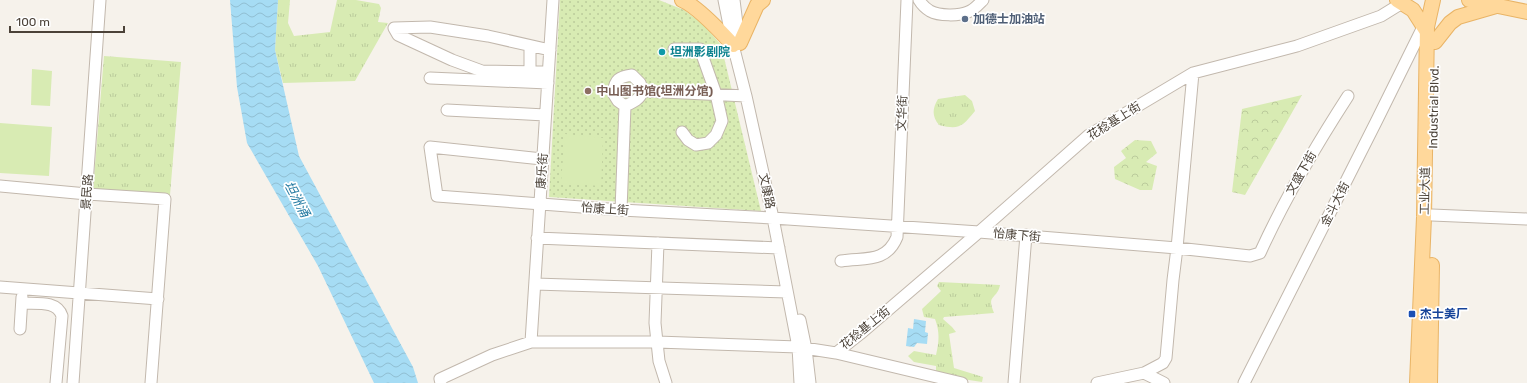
<svg xmlns="http://www.w3.org/2000/svg" width="1527" height="383" viewBox="0 0 1527 383" font-family="Rubik,'Noto Sans SC',sans-serif">
<defs>
<pattern id="grass-tufts" width="24" height="20" patternUnits="userSpaceOnUse"><rect width="24" height="20" fill="#d8ebb3"/><path d="M3 7l-1-3M5 7V3M7 7l1-3M15 17l-1-3M17 17v-4M19 17l1-3" fill="none" stroke="#bbcb9b"/></pattern>
<pattern id="forest-crowns" width="20" height="18" patternUnits="userSpaceOnUse"><rect width="20" height="18" fill="#d8ebb3"/><path d="M2 6a3 3 0 1 1 6 0M12 15a3 3 0 1 1 6 0" fill="none" stroke="#bbcb9b"/></pattern>
<pattern id="park-dots" width="8" height="8" patternUnits="userSpaceOnUse"><rect width="8" height="8" fill="#d8ebb3"/><path d="M2 2h.1M6 6h.1" fill="none" stroke="#bbcb9b" stroke-width="1.8" stroke-linecap="round"/></pattern>
<pattern id="water-waves" width="16" height="10" patternUnits="userSpaceOnUse"><rect width="16" height="10" fill="#a6dcf4"/><path d="M0 5q4-4 8 0t8 0" fill="none" stroke="#90bed2"/></pattern>
</defs>
<rect width="100%" height="100%" fill="#f6f2eb"/>
<path fill="url(#grass-tufts)" d="M278,0H290L288,23L294,36L330,32L337,0H356L379,4L381,8L378,22L388,23L355,81L283,83L275,50Z
M104,56L181,62L170,195L93,189Z
M965,95L972,101L975,111C962,127 959,130 939,125C932,116 932,109 938,99Z
M939,282L1000,285C997,300 986,294 994,313L944,317L943,319L952,327L956,332L949,334L954,368L983,377L982,382L943,376L936,373V366L914,362L908,356L914,351L936,355C939,342 940,332 935,319L924,317L922,309L941,291L937,286Z"/>
<path fill="url(#forest-crowns)" d="M1302,95L1245,195L1232,192L1242,109Z
M1135,140L1151,141L1157,153L1146,162L1157,166L1152,190H1140L1115,179L1114,167L1126,158L1121,151Z"/>
<path fill="url(#park-dots)" d="M560,0H659L684,10L704,25L721,45L761,211L549,197Z"/>
<path fill="#d8ebb3" d="M32,69L52,71L50,106L31,105Z
M0,123L52,127L49,176L0,173Z
M565,134L603,138L601,186L561,183Z"/>
<path fill="url(#water-waves)" d="M230,0H278L275,50L299,156L413,367L418,383H374L318,266L247,143L237,87Z
M914,319L926,321L925,332L928,333L927,344L917,343L914,347L906,346L908,328L913,329Z"/>
<g fill="none" stroke-linecap="round" stroke-linejoin="round">
<defs>
<path id="minor" d="M724,0L733,45L746,96L773,218L798,347L800,383
M734,0L739,40
M919,0C922,5 925,8 930,11C939,16 959,16 968,12C974,10 979,4 983,0
M674,49H700L716,94L722,121L716,135L708,143L696,145L688,140L682,132
M530,72V46
M548,72L482,71L452,60L398,35L394,28L430,27L488,36L550,50
M632,75L640,83L643,91C639,100 634,102 625,106L618,101L613,93C615,79 619,77 632,75Z
M430,78L548,83
M643,91L746,96
M447,110L545,115
M542,159L430,147L437,196L621,210L773,218L979,232L1177,248L1250,256L1260,253C1285,198 1315,147 1348,96
M0,186L87,194L165,199L151,383
M621,210L625,106
M1432,215L1527,219
M537,238L779,248
M658,243L655,323L659,361L666,383
M841,261C863,257 886,264 897,237L907,0
M535,284L787,292
M0,287L158,299
M22,303C36,304 57,300 62,316L56,383
M800,320L806,349L810,383
M20,329L22,297
M531,342L553,0
M836,353L860,334L979,232L1089,135L1193,73L1297,46L1381,16L1402,3
M1144,373L1163,363L1166,358L1173,280L1177,248L1193,73
M73,383L100,0
M441,383L440,379L492,355L531,342H657L798,347L836,353L962,383
M1014,383L1026,235
M1097,383L1144,373L1164,383
M1244,383L1376,122L1424,25"/>
<path id="major" d="M682,0C696,6 722,33 733,45
M1397,0L1413,10L1427,32
M1469,0L1527,12
M1435,42L1450,23L1458,17L1496,6
M740,43L757,5L763,0
M1417,383L1424,217L1427,27L1433,0
M1430,383L1432,265"/>
</defs>
<use href="#minor" stroke="#c2b8ad" stroke-width="13"/>
<use href="#major" stroke="#e9b466" stroke-width="16"/>
<use href="#minor" stroke="#fff" stroke-width="11"/>
<use href="#major" stroke="#ffd89b" stroke-width="14"/>
</g>
<circle fill="#5c6f8a" stroke="#fff" stroke-width="1.5" cx="965" cy="19" r="4"/>
<circle fill="#0f9aa8" stroke="#fff" stroke-width="1.5" cx="662" cy="52" r="4"/>
<circle fill="#8d6e63" stroke="#fff" stroke-width="1.5" cx="588" cy="91" r="4"/>
<rect fill="#1a4fb4" stroke="#fff" stroke-width="1.5" x="1408" y="310" width="8" height="8" rx="2"/>
<g text-anchor="middle" dominant-baseline="central" stroke-width="3.5" stroke-linejoin="round" paint-order="stroke">
<g font-size="12" font-weight="bold" fill="#4e5e75" stroke="#fff" text-anchor="start">
<text x="973" y="19">加德士加油站</text>
</g>
<g font-size="12" font-weight="bold" fill="#0d838f" stroke="#fff" text-anchor="start">
<text x="670" y="52">坦洲影剧院</text>
</g>
<g font-size="12" font-weight="bold" fill="#785e54" stroke="#fff" text-anchor="start">
<text x="596" y="91">中山图书馆(坦洲分馆)</text>
</g>
<g font-size="12" fill="#4b4238" stroke="#fff">
<text transform="translate(1434 107) rotate(-89)">Industrial Blvd.</text>
<text transform="translate(902 113) rotate(-88)">文华街</text>
<text transform="translate(1114 121) rotate(-32)">花稔基上街</text>
<text transform="translate(542 171) rotate(-86)">康乐街</text>
<text transform="translate(1301 173) rotate(-60)">文盛下街</text>
<text transform="translate(767 191) rotate(78)">文康路</text>
<text transform="translate(1425 191) rotate(-89)">工业大道</text>
<text transform="translate(87 192) rotate(-86)">景民路</text>
<text transform="translate(1335 204) rotate(-63)">金斗大街</text>
<text transform="translate(605 209) rotate(4)">怡康上街</text>
<text transform="translate(1017 235) rotate(5)">怡康下街</text>
<text transform="translate(865 328) rotate(-39)">花稔基上街</text>
</g>
<g font-size="12" font-weight="bold" fill="#164399" stroke="#fff" text-anchor="start">
<text x="1420" y="314">杰士美厂</text>
</g>
<g font-size="13" font-style="italic" fill="#277ca3" stroke="#fff">
<text transform="translate(297 199) rotate(62)">坦洲涌</text>
</g>
</g>
<path d="M10 26v6h114v-6" fill="none" stroke="#4b4238" stroke-width="2"/>
<text x="16" y="26" font-size="12" fill="#4b4238" stroke="#ffffff" stroke-width="3" paint-order="stroke">100 m</text>
</svg>
